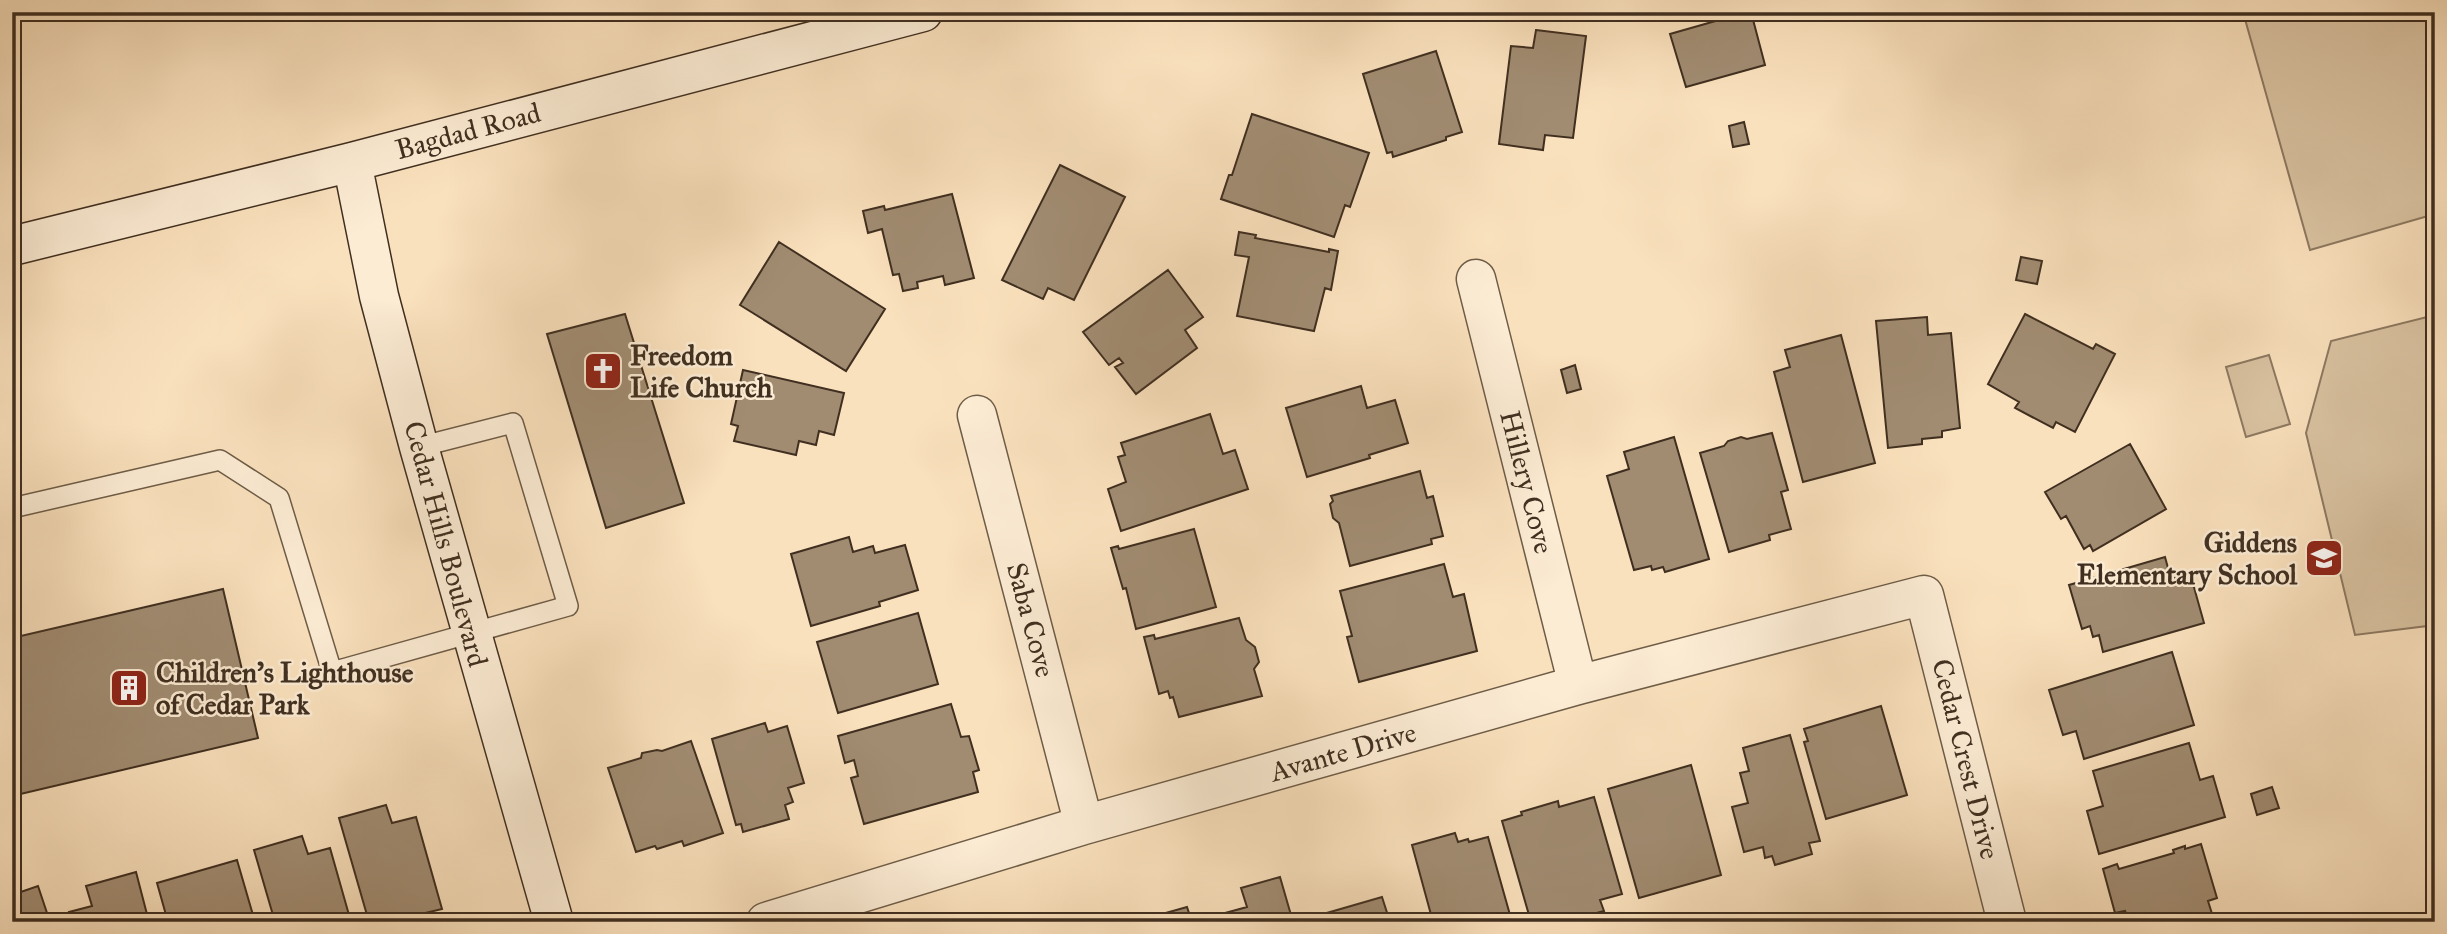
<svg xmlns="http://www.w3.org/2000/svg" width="2447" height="934" viewBox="0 0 2447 934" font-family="'IM FELL Great Primer',serif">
<rect width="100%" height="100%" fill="#fae1bd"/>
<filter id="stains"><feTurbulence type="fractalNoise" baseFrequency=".00286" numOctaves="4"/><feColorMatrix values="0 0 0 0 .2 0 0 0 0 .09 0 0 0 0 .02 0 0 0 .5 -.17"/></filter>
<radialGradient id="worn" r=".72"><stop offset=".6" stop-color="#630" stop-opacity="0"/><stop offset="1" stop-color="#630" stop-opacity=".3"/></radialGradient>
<path fill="#dac3a2" stroke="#8d7961" stroke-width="2" d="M2243,12H2435V214L2310,250Z
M2435,315V625L2355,635L2306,433L2331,341Z
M2269,355L2290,424L2246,437L2226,367Z"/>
<path fill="#a18c72" stroke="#402f20" stroke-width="2" d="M1747,12H1751L1765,65L1686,87L1670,34Z
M1536,30L1586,36L1573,138L1545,135L1543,150L1499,144L1511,46L1533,48Z
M1436,51L1462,132L1446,137V140L1393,157L1392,152L1387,153L1363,74Z
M1252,114L1369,153L1350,207L1345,205L1334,237L1221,199L1229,175H1232Z
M1744,122L1749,144L1733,147L1729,126Z
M1060,165L1125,197L1074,300L1048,288L1043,299L1002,280Z
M952,194L974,278L945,285L943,276L917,282L918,288L903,291L899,274L893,275L882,229L868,233L863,211L884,206L885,210Z
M1239,232L1256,235L1255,238L1329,252V249L1338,251L1331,290L1325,288L1314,331L1237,316L1249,257L1235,255Z
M779,242L885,309L846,371L740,305Z
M2021,257L2042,261L2037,284L2016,280Z
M1168,270L1203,317L1185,330L1197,348L1136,394L1115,367L1123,363L1119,358L1109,365L1083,332Z
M625,314L684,503L606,528L547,334Z
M2025,314L2093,349L2096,344L2115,354L2075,432L2056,422L2053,428L2015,408L2019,402L1988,384Z
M1927,317L1928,335L1951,333L1960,428L1942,431V437L1922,439V444L1888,448L1876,321Z
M1841,335L1875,463L1803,482L1774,372L1790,367L1785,350Z
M1575,365L1581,389L1567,393L1561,370Z
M743,370L844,393L834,435L819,431L816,445L799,441L796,455L734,441L738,426L731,424Z
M1361,386L1367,408L1395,400L1408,443L1369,455L1370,458L1307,477L1286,408Z
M1210,414L1223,454L1235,450L1248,489L1121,531L1108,489L1126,482L1118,457L1125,455L1121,443Z
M1772,433L1788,490L1781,492L1791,529L1769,535L1770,540L1729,552L1700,453L1724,446L1728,441L1741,437L1747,439Z
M1674,437L1709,559L1665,572L1663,567L1652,570L1651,566L1634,570L1607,476L1629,469L1624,452Z
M2130,444L2166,509L2093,551L2090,545L2084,549L2066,516L2061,519L2045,492Z
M1420,471L1427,498L1433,496L1443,536L1431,539L1432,544L1350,566L1339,523L1333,518L1330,504L1333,501L1331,496Z
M1194,529L1216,607L1136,629L1126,588L1123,589L1111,548L1118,546L1119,549Z
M849,537L853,552L873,546L875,553L905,545L918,590L879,602L880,606L811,626L791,554Z
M2165,557L2171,579L2190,573L2204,623L2103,652L2099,635L2093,637L2090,626L2082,629L2069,585Z
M1444,564L1453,597L1464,594L1477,651L1359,682L1347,637L1352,636L1340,591Z
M223,589L258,738L12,796V638Z
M918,613L938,684L838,713L817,642Z
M1239,618L1246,640L1255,647L1259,662L1254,669L1262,696L1179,717L1173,697L1170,698L1168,691L1159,694L1144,637L1154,635L1155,639Z
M2172,652L2194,725L2084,759L2076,731L2063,735L2049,690Z
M951,704L961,737L969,736L979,770L973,772L978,792L864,824L851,778L858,776L854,760L845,763L838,736Z
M1881,706L1907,795L1826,819L1804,742L1808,741L1804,729Z
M765,723L768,732L787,726L804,783L788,788L793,802L785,805L789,819L743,832L741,824L736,825L712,739Z
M1790,735L1820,841L1809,843L1812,854L1775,865L1772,856L1765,858L1763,847L1744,852L1732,807L1748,803L1740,773L1749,771L1743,748Z
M691,741L723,833L684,846L682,841L657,849L655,846L636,852L608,768L641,758L642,753L657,750L662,751Z
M2189,743L2200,780L2213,776L2225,817L2099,854L2087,811L2103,806L2093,771Z
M1691,765L1721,875L1639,898L1608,789Z
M2272,787L2279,808L2257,815L2251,794Z
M1594,797L1622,894L1600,900L1604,911L1582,917L1583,922H1531L1502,821L1522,815L1521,812L1558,801L1559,807Z
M386,805L392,823L416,817L442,909L421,914L423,922H369L339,818Z
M1455,833L1458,842L1468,839L1469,842L1488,837L1512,922H1433L1412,845Z
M302,836L308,854L330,848L351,922H275L254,850Z
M2201,844L2217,898L2208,901L2214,920L2207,922H2134L2133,916L2128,918L2125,911L2115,913L2103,869L2117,864L2119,869L2174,853L2173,850L2185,846V849Z
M237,860L255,922H168L157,883Z
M136,872L149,922H72L69,912L92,906L86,886Z
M1280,877L1293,922H1215L1214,916L1247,907L1241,888Z
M38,886L50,922H12V895Z
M1382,897L1390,922H1315L1313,917Z
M1187,907L1192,922H1136L1155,916Z"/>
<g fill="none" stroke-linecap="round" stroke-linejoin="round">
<defs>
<path id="lane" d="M12,508L220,460L279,498L332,672L568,606L513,423L419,447"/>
<path id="street" d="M1476,279L1578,685
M977,415L1084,825
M766,922L1084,825L1578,685L1924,595L2007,922"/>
<path id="secondary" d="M352,162L379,296L419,447L554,922
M12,246L352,162L923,12"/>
</defs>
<use href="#lane" stroke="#6e5c47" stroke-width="22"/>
<use href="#street" stroke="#6e5c47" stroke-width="41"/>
<use href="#secondary" stroke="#402f20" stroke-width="41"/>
<use href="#lane" stroke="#fcecd4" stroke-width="19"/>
<use href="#street" stroke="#fcecd4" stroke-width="38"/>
<use href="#secondary" stroke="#fcecd4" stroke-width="38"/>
</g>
<defs>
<symbol id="church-square" viewBox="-11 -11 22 22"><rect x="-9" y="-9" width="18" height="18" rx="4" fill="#8f2418" stroke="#fcecd4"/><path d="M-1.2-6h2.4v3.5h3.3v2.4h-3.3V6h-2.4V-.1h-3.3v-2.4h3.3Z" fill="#fff"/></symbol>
<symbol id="school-square" viewBox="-11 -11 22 22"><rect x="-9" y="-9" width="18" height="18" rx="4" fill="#8f2418" stroke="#fcecd4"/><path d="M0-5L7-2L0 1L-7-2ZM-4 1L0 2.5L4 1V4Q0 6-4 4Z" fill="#fff"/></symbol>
<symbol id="building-square" viewBox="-11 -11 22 22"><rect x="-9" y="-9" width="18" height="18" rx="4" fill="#8f2418" stroke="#fcecd4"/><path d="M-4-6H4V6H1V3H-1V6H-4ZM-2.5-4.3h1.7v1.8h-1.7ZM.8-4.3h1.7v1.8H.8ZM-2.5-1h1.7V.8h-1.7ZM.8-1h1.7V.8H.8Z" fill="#fff"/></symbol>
</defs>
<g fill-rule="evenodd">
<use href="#church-square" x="581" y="349" width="44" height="44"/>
<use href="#school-square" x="2302" y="536" width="44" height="44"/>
<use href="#building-square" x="107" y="666" width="44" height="44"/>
</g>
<g text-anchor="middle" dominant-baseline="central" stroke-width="5" stroke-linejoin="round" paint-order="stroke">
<g font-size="28" fill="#402f20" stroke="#fcecd4">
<text transform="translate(468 131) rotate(-15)">Bagdad Road</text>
<text transform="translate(1527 482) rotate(76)">Hillery Cove</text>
<text transform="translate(446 544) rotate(75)">Cedar Hills Boulevard</text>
<text transform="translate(1031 620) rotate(75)">Saba Cove</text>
<text transform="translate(1343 752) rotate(-16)">Avante Drive</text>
<text transform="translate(1966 759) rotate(76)">Cedar Crest Drive</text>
</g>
<g font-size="28" font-weight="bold" fill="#402f20" stroke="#fcecd4" text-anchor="start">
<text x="630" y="355">Freedom<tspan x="630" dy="32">Life Church</tspan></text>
<text x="2297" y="542" text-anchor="end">Giddens<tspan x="2297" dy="32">Elementary School</tspan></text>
<text x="156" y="672">Children's Lighthouse<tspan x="156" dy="32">of Cedar Park</tspan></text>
</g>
</g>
<rect width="2447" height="934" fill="none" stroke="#fae1bd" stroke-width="42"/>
<rect x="14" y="14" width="2419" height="906" fill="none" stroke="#402f20" stroke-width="3.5"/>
<rect x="21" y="21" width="2405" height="892" fill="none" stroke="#402f20" stroke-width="2"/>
<rect width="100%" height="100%" filter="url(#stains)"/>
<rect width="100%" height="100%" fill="url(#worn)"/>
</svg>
